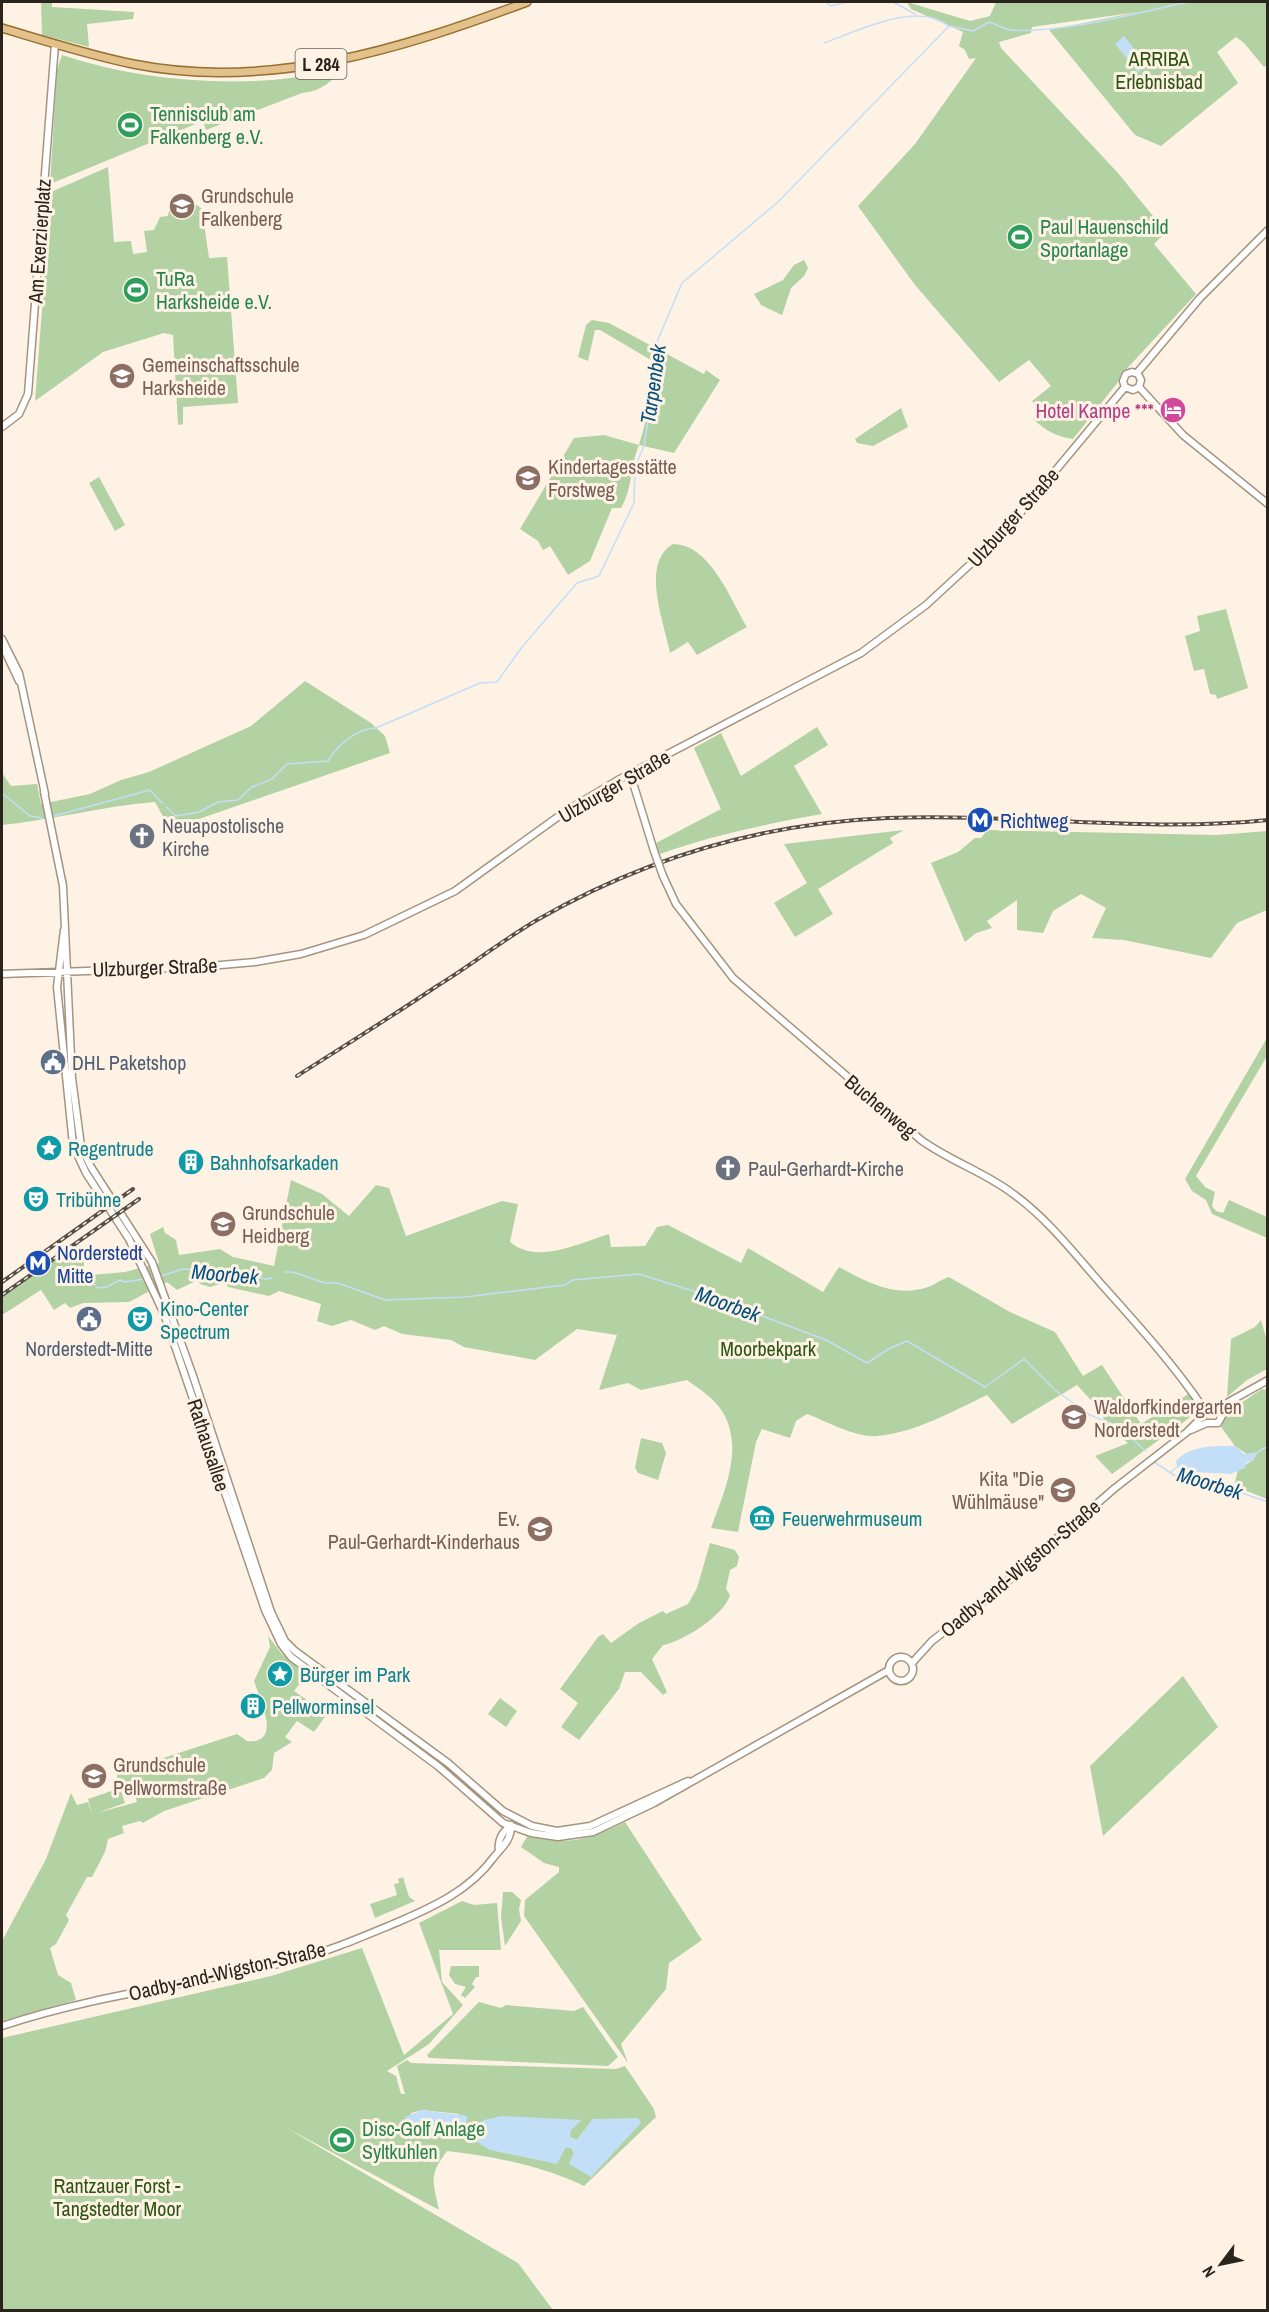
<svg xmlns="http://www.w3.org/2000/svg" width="1269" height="2312" viewBox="0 0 1269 2312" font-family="'Archivo Narrow',sans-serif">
<rect width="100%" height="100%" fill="#fef2e5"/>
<path fill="#b2d2a3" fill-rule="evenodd" d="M41,2H52V7L134,12L133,19L87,24L89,47L42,35Z
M907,2L970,21L990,16L996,2H1267V65L1264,67L1244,43L1236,37L1217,52L1238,83L1161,146L1135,135L1049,30L1138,12L1032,27L1031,33L999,42L1001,48L1118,173L1166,232L1154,244L1196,294L1121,375L1118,382L1073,439C1057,437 1045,430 1033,419L1041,411L1032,401L1051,386L1029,360L999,382L915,285L858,206L915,144L976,58L969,59L965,50L959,46L963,32L911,9Z
M62,55C129,77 202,85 273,80C296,78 319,73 342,71C329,83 321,91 302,93L206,130L203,121L50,184L57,70Z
M108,167L114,242L131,241L133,254L147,252L144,231L154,230L160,217L168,216L169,210L197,205L202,209L209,258L227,257L238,403L183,407V424L178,425L173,335L164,333L103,352L35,401L51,192Z
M804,260L808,268L804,276L791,288L782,315L761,305L754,294L783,280L794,265Z
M592,320L609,323L704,374L706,370L720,380L674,453L639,445C630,466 633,488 621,508H612L590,561L568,575L550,546L543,550L538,541L520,529L574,438L604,435L639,445C647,418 654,388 651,360L600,330H595L588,361L578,357L586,325Z
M901,408L908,427L873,446L857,443L855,439Z
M99,477L125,525L115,531L89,483Z
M673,544C710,544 731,600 747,627L697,655L688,642L670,653C664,622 640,563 673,544Z
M1226,609L1248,688L1217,699L1216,695L1210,694L1204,669L1194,671L1185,636L1200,631L1197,616Z
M305,681L371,723L385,736L390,753L170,829L155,802C103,806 53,820 2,825V773L11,786L37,784L41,804L90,794L121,780L149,772L251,726Z
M817,727L828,745L794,766L822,814C766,824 713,835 660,854L656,843L721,809L694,748L721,733L741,776Z
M904,830L890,838L893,843L818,889L833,914L795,937L774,903L807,883L784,844Z
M987,830L1217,835L1267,831V910L1237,923L1211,958L1124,940L1092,938L1106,908L1081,894L1053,911L1043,933L1017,930V900L987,921L992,928L976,933L965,942L931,863L958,852L975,838H981Z
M1267,1038V1056L1196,1176L1205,1187L1215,1192L1212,1206L1216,1211L1223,1213L1229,1200L1267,1217V1238L1212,1214L1206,1200L1192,1191L1185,1179Z
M291,1180L322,1194L349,1216L376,1185L389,1188L406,1236L502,1201L518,1204L510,1242C537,1265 579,1243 609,1234L611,1247L645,1246L657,1227L668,1225L741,1263L748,1248L823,1292L839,1267C867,1282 895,1298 928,1287C935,1285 941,1279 949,1277L1010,1312L1055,1332L1083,1376L1102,1365L1141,1424L1190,1393L1196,1403V1413L1112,1474L1095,1456L1128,1443L1106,1424L1100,1410L1077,1385L1012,1424L987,1395C953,1411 917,1432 878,1436C856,1438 828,1422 807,1414L796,1421L790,1438L762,1429L756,1442L738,1532L711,1528C724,1492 745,1448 722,1411C714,1398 699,1389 687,1380L641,1390L628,1383L599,1390L617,1335L577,1329L535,1360L464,1347L451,1340L402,1334L384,1326L375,1330L351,1320L332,1326L317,1321L321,1304L279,1291L269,1296L228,1287L226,1282L210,1287L200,1284L198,1280L177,1290L167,1282L129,1302L83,1303L70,1308L65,1303L54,1310L41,1290L2,1315V1297L76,1245L84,1256V1269L91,1275L125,1272L159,1263L150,1234L163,1227L165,1233L176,1240L179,1255L220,1249L233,1257L274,1266Z
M1261,1320L1267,1341V1369L1247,1380L1227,1397L1231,1339L1255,1327Z
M1262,1389L1267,1390V1499L1234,1486L1238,1470L1254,1459L1235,1446L1221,1427L1229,1411Z
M641,1438L662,1443L666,1453L658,1480L638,1473L635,1468Z
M710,1543L735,1550L739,1557L737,1566L730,1570L726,1589L730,1595C725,1615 682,1642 663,1645L652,1659L667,1692L663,1695L641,1672H625L619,1689L579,1740L561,1727L578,1703L560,1689L598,1637L603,1634L611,1643L639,1623L663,1611L666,1614L688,1604L697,1588Z
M268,1636L282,1654L307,1674L294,1691L327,1714L314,1732L297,1721L285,1737L292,1742L274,1753L272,1770L264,1778L164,1811L143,1823L140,1821L122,1826L124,1833L108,1839L105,1852L92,1877H87L66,1915L69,1920L56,1944L50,1948L58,1975L71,1983L76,2000L2,2021V1941L46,1859L71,1793L77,1805L88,1802L92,1815L88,1799L120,1788L125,1803L97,1813L137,1802L131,1783L118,1787L117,1773L237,1734L247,1741C283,1745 260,1699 254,1681L270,1647Z
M1183,1676L1218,1727L1103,1836L1090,1766Z
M500,1698L517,1711L506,1727L488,1714Z
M625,1822L702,1940L669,1963L666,1989L621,2044L628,2063L524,1916L525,1900L559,1872V1867L544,1863L521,1847L528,1835C566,1847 590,1839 625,1822Z
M403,1877L409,1897L415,1901L375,1918L370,1904L397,1895L394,1884L399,1883L398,1879Z
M503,1892H512L521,1900L519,1909L521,1921L505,1946L501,1917Z
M462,1901L474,1905L497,1903L501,1950H439L442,1982L463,2005L429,2044L387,2071L396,2076L401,2094H405L397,2066L407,2060L411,2063L616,2069L625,2066L654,2109L656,2117L584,2186C542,2166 493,2156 447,2151C428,2176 433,2181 439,2210L285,2127L518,2263L553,2310H2V2038L271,1976L362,1948L404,2055L453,2014L419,1923ZM422,2110L459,2114L456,2138L410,2135L411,2113ZM570,2118V2137L577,2140L593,2119L595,2171L591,2177L571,2148L566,2147L562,2152Z
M451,1966H479V1977H476L472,1984L475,1987L465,1998L461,1995L466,1987L455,1984L449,1975Z
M479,2002L501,2008L506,2005L574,2011L583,2007L618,2057L608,2066L429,2058L427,2055Z"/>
<path fill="#c3def7" d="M1124,36L1147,65L1138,72L1115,44Z
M1235,1446L1244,1454L1258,1452L1254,1459L1246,1463L1245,1468L1231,1474L1193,1472L1177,1467L1176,1461C1190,1445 1215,1446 1235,1446Z
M422,2110L467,2116L465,2135L446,2138L410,2135L405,2117Z
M502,2116L582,2120L571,2130L570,2137L577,2140L593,2119L638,2118L641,2123L591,2177L569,2164L574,2152L571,2148L566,2147L557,2164L490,2150L474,2140L476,2125L484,2120Z"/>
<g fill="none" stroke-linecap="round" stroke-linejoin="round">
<path stroke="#c3def7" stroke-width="1.5" d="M826,2L831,6L847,2
M893,2L915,14
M1198,2H1214
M824,43C857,31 919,0 949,26
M2,793L30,816L42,818
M166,807L176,816L199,812L218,802L238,800L252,787L272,779L287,764L328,761C338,744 358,728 376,728L480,683L497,682L522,647L577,583L599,576L634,503L635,467L644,446L654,383L657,342L682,283L778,202L949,26L973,31L989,22C996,24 1003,29 1011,30C1062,34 1138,12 1189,2
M54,816L150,790L162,803
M285,1272H293L325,1283H338L385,1300L465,1297L565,1285L573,1280L639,1274L712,1297L826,1340L867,1363L890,1348L907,1341L985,1387L1024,1359L1055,1390L1090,1415L1115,1425L1146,1451
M158,1277L183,1269L218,1271L230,1275L243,1273L265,1279L272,1278
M76,1285L92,1282L98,1288L107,1287L120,1280L124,1282L145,1279
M1258,1452L1268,1446
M1154,1462L1180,1479L1193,1483L1210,1482L1268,1502
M1171,1472L1177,1467"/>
<defs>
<path id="secondary" d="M1137,373L1200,298L1268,230
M1125,387L1133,390L1139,387
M1139,387L1183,435L1268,504
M2,427L19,414L28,394L55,44
M2,639L19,673L45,794
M4,649L19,681
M630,773L654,851
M44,792L63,886L72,1078L81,1146L91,1167L152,1262L192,1373L271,1612L285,1641L295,1651L448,1763L503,1811L532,1826L557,1831L590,1826L688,1781
M663,876L676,904L733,978L921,1140C950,1161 984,1172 1012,1193C1047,1218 1074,1253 1102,1285C1138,1325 1174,1365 1204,1409
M64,930L57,987L73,1145L86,1173L129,1239L164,1314L265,1610L281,1644L291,1657L439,1767L503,1823L531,1833L558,1837L593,1832L654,1803L889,1670
M2,974L198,967L255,962L301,954L364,935L455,891L566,811L618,780L861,653L926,605L1001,536L1125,387L1123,381L1126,374L1132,372L1138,374L1141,380L1139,387
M1191,1430L1207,1423H1218L1226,1409L1236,1400
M889 1669a12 12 0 1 1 24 0a12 12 0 1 1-24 0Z
M912,1663L932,1641L988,1598L1115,1488L1187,1432L1203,1416L1206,1407L1225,1404L1268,1380
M499,1851C497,1839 503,1832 511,1825
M2,2026C97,1994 198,1984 295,1960C330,1951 364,1936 398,1922C435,1906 470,1890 494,1857C503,1846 511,1840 511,1826"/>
<path id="primary" d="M2,28C45,41 89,55 133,64C269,91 401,49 527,2"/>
</defs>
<use href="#secondary" stroke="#a59480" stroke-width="9"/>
<use href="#primary" stroke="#976f31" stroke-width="10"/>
<use href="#secondary" stroke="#fff" stroke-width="6"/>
<use href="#primary" stroke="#e3c18a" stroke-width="7"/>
<defs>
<path id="rail" d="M297,1076C344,1046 391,1017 437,986C471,965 503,940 537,920C645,858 764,823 888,818C1014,813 1143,833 1268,820
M2,1282L133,1189
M2,1295L139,1199"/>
</defs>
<use href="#rail" stroke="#574f46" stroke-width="4"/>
<use href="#rail" stroke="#fef2e5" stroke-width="1.5" stroke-dasharray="4.5" stroke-linecap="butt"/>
<defs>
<path id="secondary-bridge" d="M654,851L663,876"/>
</defs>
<use href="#secondary-bridge" stroke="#a59480" stroke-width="9" stroke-linecap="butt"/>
<use href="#secondary-bridge" stroke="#fff" stroke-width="6"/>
</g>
<defs>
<symbol id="stadium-disc" viewBox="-11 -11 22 22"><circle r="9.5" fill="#2e9e5b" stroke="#fef2e5"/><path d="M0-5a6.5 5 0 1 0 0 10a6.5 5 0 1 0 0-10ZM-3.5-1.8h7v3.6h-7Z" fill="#fff"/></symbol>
<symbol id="school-disc" viewBox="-11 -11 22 22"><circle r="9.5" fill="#8d6e63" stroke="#fef2e5"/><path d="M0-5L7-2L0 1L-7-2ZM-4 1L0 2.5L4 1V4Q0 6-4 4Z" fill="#fff"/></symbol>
<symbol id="hotel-disc" viewBox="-11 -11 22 22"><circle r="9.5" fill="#d1479c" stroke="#fef2e5"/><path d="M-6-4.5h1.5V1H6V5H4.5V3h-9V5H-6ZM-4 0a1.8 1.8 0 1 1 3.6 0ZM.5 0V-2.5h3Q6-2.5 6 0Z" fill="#fff"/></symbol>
<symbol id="metro-disc" viewBox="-11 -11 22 22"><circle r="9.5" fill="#1a4fb4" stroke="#fef2e5"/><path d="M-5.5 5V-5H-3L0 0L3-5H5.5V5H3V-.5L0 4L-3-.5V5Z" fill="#fff"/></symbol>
<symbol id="church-disc" viewBox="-11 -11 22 22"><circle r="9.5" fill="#6b7280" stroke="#fef2e5"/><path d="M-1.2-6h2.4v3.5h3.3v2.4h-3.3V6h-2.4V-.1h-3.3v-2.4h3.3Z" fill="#fff"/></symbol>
<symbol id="civic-disc" viewBox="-11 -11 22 22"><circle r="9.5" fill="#5c6f8a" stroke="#fef2e5"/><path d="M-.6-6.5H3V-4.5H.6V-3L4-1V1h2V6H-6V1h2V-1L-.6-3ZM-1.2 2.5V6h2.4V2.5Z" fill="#fff"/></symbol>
<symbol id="sight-disc" viewBox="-11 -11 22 22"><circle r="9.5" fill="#0f9aa8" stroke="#fef2e5"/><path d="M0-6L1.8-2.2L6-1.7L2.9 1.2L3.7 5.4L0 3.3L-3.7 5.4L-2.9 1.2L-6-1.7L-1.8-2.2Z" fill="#fff"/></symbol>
<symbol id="building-disc" viewBox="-11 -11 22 22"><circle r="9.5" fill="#0f9aa8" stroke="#fef2e5"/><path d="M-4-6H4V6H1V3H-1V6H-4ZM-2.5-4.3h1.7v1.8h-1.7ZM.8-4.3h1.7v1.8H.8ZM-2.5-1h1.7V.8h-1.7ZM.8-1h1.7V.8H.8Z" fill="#fff"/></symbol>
<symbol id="theatre-disc" viewBox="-11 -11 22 22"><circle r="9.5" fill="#0f9aa8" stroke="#fef2e5"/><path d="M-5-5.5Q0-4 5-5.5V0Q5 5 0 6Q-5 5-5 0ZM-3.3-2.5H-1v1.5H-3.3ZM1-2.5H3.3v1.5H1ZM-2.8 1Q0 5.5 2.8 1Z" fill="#fff"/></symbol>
<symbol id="museum-disc" viewBox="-11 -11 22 22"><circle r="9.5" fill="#0f9aa8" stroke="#fef2e5"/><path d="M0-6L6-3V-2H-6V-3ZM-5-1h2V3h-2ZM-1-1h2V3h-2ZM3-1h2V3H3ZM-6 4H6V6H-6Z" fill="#fff"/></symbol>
</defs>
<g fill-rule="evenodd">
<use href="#stadium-disc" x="115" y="110" width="30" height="30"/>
<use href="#school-disc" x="167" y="191" width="30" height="30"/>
<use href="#stadium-disc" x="1005" y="222" width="30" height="30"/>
<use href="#stadium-disc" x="121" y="275" width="30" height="30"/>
<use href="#school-disc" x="107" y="361" width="30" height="30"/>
<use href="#hotel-disc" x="1158" y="395" width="30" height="30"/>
<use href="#school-disc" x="513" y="463" width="30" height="30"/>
<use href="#metro-disc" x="965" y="805" width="30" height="30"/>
<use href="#church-disc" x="127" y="821" width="30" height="30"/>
<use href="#civic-disc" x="38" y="1047" width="30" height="30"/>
<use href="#sight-disc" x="34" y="1133" width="30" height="30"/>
<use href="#building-disc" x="176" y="1147" width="30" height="30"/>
<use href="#church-disc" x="713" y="1153" width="30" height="30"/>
<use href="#theatre-disc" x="21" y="1184" width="30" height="30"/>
<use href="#school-disc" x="208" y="1209" width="30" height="30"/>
<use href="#metro-disc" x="23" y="1248" width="30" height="30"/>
<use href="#civic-disc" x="74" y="1304" width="30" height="30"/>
<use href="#theatre-disc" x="125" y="1304" width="30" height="30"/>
<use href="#school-disc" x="1059" y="1402" width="30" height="30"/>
<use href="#school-disc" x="1048" y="1475" width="30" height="30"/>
<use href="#museum-disc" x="747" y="1503" width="30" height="30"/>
<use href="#school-disc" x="525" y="1514" width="30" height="30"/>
<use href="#sight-disc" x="265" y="1659" width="30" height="30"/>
<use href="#building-disc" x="238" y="1691" width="30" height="30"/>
<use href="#school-disc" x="79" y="1761" width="30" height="30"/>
<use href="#stadium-disc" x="327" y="2125" width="30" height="30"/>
</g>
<g text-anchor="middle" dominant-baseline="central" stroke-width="6" stroke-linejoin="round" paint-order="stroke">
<rect fill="#fef2e5" stroke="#6a6258" stroke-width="1.5" x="295.5" y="49" width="51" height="30" rx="4.5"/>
<g font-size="18" font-weight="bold" fill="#2b241c">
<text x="321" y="64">L 284</text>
</g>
<g font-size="20" fill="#2d5512" stroke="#fef2e5">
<text x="1159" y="58">ARRIBA<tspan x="1159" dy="23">Erlebnisbad</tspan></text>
<text x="768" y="1348">Moorbekpark</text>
<text x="117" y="2185">Rantzauer Forst -<tspan x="117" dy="23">Tangstedter Moor</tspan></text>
</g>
<g font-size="20" fill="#27864d" stroke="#fef2e5" text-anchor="start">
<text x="150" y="113">Tennisclub am<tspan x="150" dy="23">Falkenberg e.V.</tspan></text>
<text x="1040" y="226">Paul Hauenschild<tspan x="1040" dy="23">Sportanlage</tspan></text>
<text x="156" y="278">TuRa<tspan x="156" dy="23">Harksheide e.V.</tspan></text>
<text x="362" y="2128">Disc-Golf Anlage<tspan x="362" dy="23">Syltkuhlen</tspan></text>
</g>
<g font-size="20" fill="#785e54" stroke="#fef2e5" text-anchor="start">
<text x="201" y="195">Grundschule<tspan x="201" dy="23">Falkenberg</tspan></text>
<text x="142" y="364">Gemeinschaftsschule<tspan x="142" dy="23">Harksheide</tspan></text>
<text x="548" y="466">Kindertagesstätte<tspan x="548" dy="23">Forstweg</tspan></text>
<text x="242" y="1212">Grundschule<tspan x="242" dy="23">Heidberg</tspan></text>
<text x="1094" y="1406">Waldorfkindergarten<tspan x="1094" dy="23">Norderstedt</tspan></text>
<text x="1044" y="1478" text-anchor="end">Kita "Die<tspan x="1044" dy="23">Wühlmäuse"</tspan></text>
<text x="520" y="1518" text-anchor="end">Ev.<tspan x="520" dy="23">Paul-Gerhardt-Kinderhaus</tspan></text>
<text x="113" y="1764">Grundschule<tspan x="113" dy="23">Pellwormstraße</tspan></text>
</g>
<g font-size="20" fill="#2b241c" stroke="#fef2e5">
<text transform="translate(39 241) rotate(-86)">Am Exerzierplatz</text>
<text transform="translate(1013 517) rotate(-48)">Ulzburger Straße</text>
<text transform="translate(614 786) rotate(-30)">Ulzburger Straße</text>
<text transform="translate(155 967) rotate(-2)">Ulzburger Straße</text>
<text transform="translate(881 1106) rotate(40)">Buchenweg</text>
<text transform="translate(209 1445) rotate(72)">Rathausallee</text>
<text transform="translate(1020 1568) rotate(-40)">Oadby-and-Wigston-Straße</text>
<text transform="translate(227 1971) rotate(-13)">Oadby-and-Wigston-Straße</text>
</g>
<g font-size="20" fill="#b23c85" stroke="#fef2e5" text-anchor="end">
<text x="1154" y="410">Hotel Kampe ***</text>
</g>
<g font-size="20" fill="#164399" stroke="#fef2e5" text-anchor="start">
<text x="1000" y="820">Richtweg</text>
<text x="57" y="1252">Norderstedt<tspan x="57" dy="23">Mitte</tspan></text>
</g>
<g font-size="20" fill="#5b616d" stroke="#fef2e5" text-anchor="start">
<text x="162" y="825">Neuapostolische<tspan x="162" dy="23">Kirche</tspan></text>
<text x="748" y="1168">Paul-Gerhardt-Kirche</text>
</g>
<g font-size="20" fill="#4e5e75" stroke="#fef2e5" text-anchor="start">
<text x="72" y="1062">DHL Paketshop</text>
<text x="89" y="1348" text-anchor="middle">Norderstedt-Mitte</text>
</g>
<g font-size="20" fill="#0d838f" stroke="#fef2e5" text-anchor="start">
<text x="68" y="1148">Regentrude</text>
<text x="210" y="1162">Bahnhofsarkaden</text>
<text x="56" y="1199">Tribühne</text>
<text x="160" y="1308">Kino-Center<tspan x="160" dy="23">Spectrum</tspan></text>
<text x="782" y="1518">Feuerwehrmuseum</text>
<text x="300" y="1674">Bürger im Park</text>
<text x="272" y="1706">Pellworminsel</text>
</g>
<g font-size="21" font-style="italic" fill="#035082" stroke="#fef2e5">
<text transform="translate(653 384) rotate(-82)">Tarpenbek</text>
<text transform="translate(225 1274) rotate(5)">Moorbek</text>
<text transform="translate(728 1304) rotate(20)">Moorbek</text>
<text transform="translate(1210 1483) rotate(17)">Moorbek</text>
</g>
</g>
<rect width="1269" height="2312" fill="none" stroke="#2b241c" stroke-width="6"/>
<g transform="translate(1221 2264) rotate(238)" stroke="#fef2e5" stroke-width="4.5" paint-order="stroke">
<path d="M0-4.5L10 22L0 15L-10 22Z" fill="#2b241c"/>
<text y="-9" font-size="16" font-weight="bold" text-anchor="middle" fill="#2b241c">N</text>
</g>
</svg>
